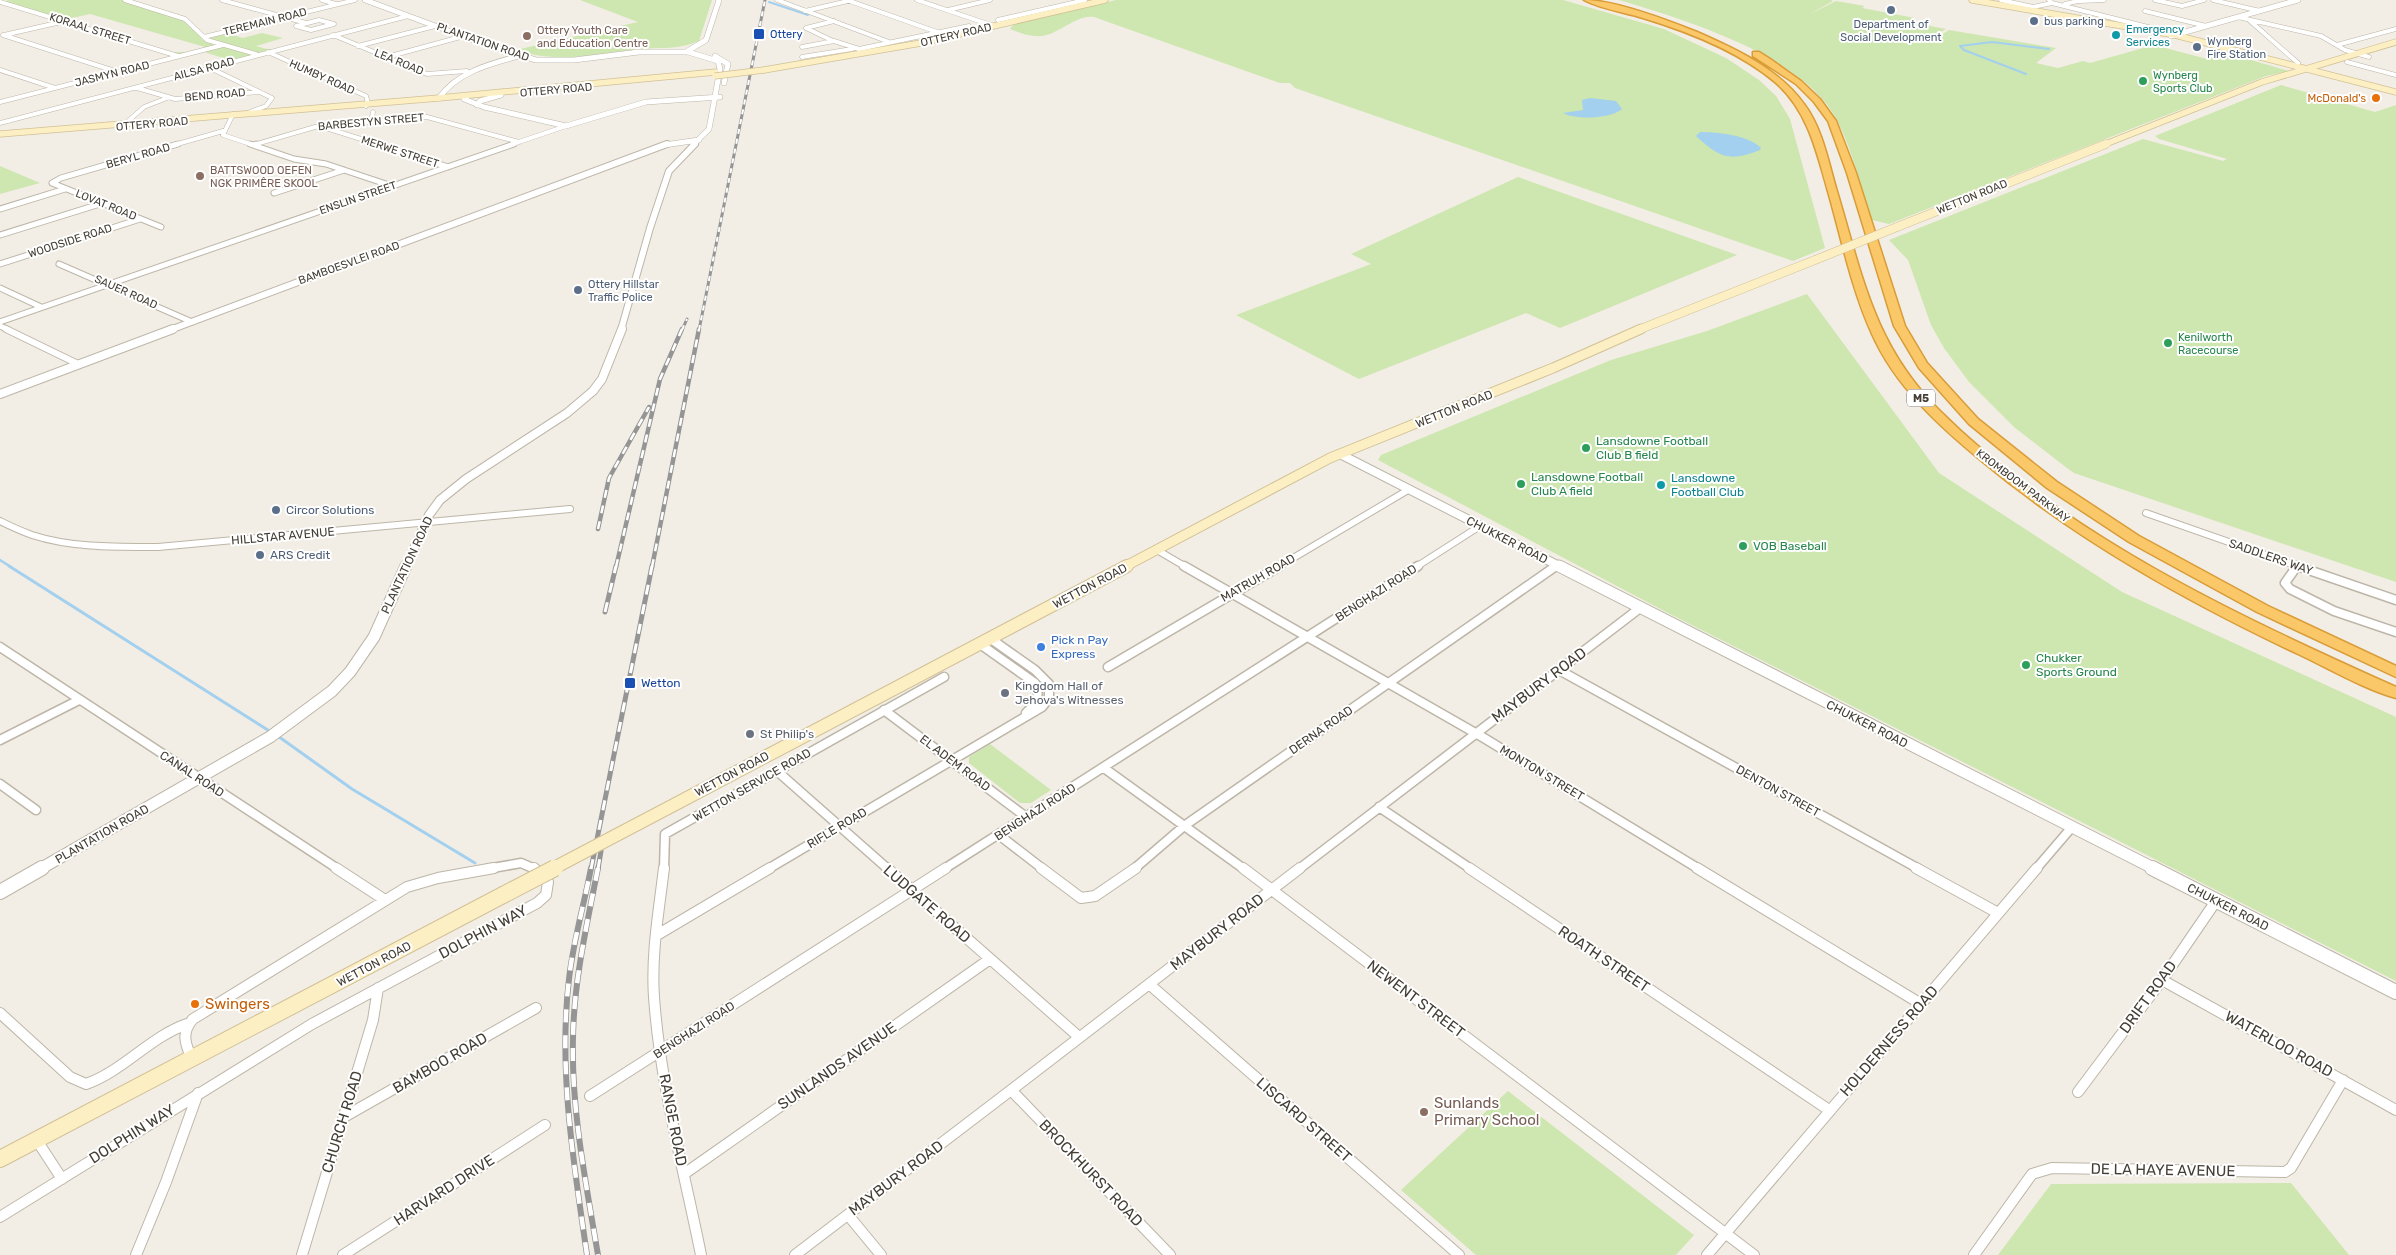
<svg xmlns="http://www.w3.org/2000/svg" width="2396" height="1255" viewBox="0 0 2396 1255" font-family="Rubik,sans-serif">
<rect width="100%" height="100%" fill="#f2eee5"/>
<path fill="#cee6af" d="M9,0H122L182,20L191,26L203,40L218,45L181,54L168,52H187L205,47L90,14L63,20L2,2Z
M580,0H712L699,41C679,50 660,47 639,49C598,54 556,64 516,50L638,22Z
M1116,0H1563L1664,29L1726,58L1759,80L1776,96L1790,119L1825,248L1793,261L1295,88L1290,83H1280L1094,17C1075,15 1060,34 1042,36C1030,37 1021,33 1010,29L1014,24Z
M1619,0H1831L1833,1L1808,15L1836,1L1865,6L1862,8L1915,18L1909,22L1946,29L1932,37L1908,34L1935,39L1949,30L2056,48L2036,63L2058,68L2083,61L2090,63L2154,45L2207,59L2228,54L2234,55L2289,71L2266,76L2210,98L1889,224L1872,220C1860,187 1853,151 1837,120C1803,55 1685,20 1619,0Z
M225,33L243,38L262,33L283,38L256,46L267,49H276L255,53L209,38Z
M224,47L251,54L252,55L233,61L201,51Z
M2281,85L2375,112L2396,105V582L2074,473L2067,468L2014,427L1969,382L1944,348L1931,325L1908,260L1889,240L2143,139L2223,161L2227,159L2159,139L2155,136Z
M0,166L40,183L0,194Z
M1518,177L1737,255L1560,328L1526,313L1359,379L1236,315L1371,264L1351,254Z
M1807,294L1939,473L2122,592L2396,717V981L1668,613L1378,460L1381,455L1611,360L1707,331Z
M990,744L1051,790L1031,803H1020L969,763V757Z
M1508,1091L1694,1235L1676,1255H1476L1401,1190Z
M2291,1183L2349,1255H1998L2051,1184Z"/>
<path fill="#a2d0ee" d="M1590,98L1616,101L1622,109C1611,119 1575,120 1563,113L1583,110L1582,100Z
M1700,132C1717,132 1748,135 1761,148L1760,150C1729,162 1720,158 1696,136Z"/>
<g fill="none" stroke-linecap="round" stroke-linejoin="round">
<path stroke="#a2d0ee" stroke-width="2" d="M769,2L808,15
M2026,74L1964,50L1960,46L1992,42L2049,49"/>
<path stroke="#a2d0ee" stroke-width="2.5" d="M0,560L11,567"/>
<path stroke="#a2d0ee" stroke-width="3" d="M9,566L282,739L352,789L475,863"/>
<defs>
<path id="minor-far4" d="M125,0L185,19L207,40L256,54
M222,0L306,23
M322,0L336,4
M777,0L889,42
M847,0L937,32
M917,0L994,26
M2001,0L2033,7L2052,3
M2049,0L2052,3L2152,28
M2155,0L2182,6L2204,0
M2213,0L2260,11
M2080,1L2104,0
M0,2L178,56
M2065,4L2082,0
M948,10L990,0
M805,11L852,0
M2145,11L2206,26
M2238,17L2321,36L2345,50L2369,57
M319,20L334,24L311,30L296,26Z
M998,20L1085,0
M2249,20L2298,63
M3,35L118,72
M4,35L61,22
M333,35L427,74L467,71
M204,37L355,0
M833,41L806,28L834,21
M2337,45L2396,29
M358,46L435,26
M802,47L834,41L859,49L969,26
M268,52L366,96L368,103L366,106
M387,57L464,36
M802,57L852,49
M2347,62L2396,75
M210,68L272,98L266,106L250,112
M0,70L55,88
M137,88L175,99L260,92
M0,102L223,45
M233,114L223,135L253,145
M371,122L373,112
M0,123L408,16
M126,123L144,107L167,98
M326,128L380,145
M174,145L223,131
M253,145L315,127L427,117L519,142
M510,145L566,126"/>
<path id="minor-far3" d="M250,144L294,159L326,164L392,186
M376,144L448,167
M253,145L256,144
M274,193L344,170
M0,209L65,189
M161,227L52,183L61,178L178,144
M0,235L103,203
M0,264L140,219
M59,264L192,322
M0,288L41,307
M0,322L514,144
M0,326L9,330"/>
<path id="minor-far2" d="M6,329L78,364
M2146,513L2300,567
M0,521C10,526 21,531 32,535C72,548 117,547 158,547L570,509
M1157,550L1186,567
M1278,567L1408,490
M1416,567L1480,526
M1554,567L1557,565"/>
<path id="minor-far1" d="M1184,566L1484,738L1699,869
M2297,566L2396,600
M2297,566L2285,583L2290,589L2334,611L2396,632
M980,644L1035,683C1041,696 1036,704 1026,713
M0,647L338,869
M1108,667L1280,566
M1559,670L1919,869
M884,710L1026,817
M0,740L79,700
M1104,768L1244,869
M777,771L888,869
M0,784L36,810
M1379,807L1471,869
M999,835L1043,869
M487,869L521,863L535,869
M664,869L665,834L944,677
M768,869L1042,707L1049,698V684L1035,670L991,639
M944,869L1418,566
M1134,869L1184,826L1556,566
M1299,869L1640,608
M2036,869L2072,827"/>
<path id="minor" d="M336,868L385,900
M664,868C659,910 651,954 654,997C660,1084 684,1170 701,1255
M887,868L1079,1037
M1041,868L1081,898L1095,896L1136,868
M1243,868L1754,1255
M1469,868L1829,1110
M1697,868L1921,1004
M1916,868L1998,913
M657,935L770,868
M2162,980L2396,1110
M1149,984L1459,1255
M0,1013L70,1077L86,1084C123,1071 150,1037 187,1024
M192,1059C185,1044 181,1032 193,1019L407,887L438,878L494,868
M1012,1091L1170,1255
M2078,1092L2162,980L2216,901
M590,1096L946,868
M344,1117L536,1008
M36,1139L62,1179
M684,1174L990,959
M848,1215L881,1255
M0,1217L312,1024L537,903L546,895L548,882L534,868
M136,1255L166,1182L198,1093
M302,1255L373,1020L378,988
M343,1255L545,1125
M795,1255C964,1127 1132,997 1300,868
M1707,1255L2037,868
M1974,1255L2032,1174L2052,1168L2285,1172L2291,1168L2343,1080"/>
<path id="tertiary-far4" d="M365,0L492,47L536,60H574L639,52
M2171,36L2298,0
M634,52H688L718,61L720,69L709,129L693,145
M686,52L706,40L719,0
M715,56L728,64L724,83
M439,98C457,72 490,64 519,56
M464,99L484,107L566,126L646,102L720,97
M477,105L480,101L501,95
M664,145L699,140"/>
<path id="tertiary-far3" d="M170,330L667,144
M621,330L650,228L669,171L695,144"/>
<path id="tertiary-far2" d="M0,394L173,329
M1340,454L1561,567
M406,567L429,515L440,500L466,479L567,413L593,391L602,379L622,329"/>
<path id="tertiary-far1" d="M1559,566L2155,869
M40,869L270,737L332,691L350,672L374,637L406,566"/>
<path id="tertiary" d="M2152,868L2396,992
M0,892L42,868"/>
<path id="secondary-far4" d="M1972,0L2175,35L2396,92
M764,70L921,43L1105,0
M0,134L439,98L716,72
M2103,145L2262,82L2396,42"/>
<path id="secondary-far3" d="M1897,227L2106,144
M1638,330L1815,260"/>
<path id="secondary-far2" d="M1124,567L1330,458L1553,368L1641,329"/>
<path id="secondary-far1" d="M687,798L1127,566"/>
<path id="secondary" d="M0,1159L503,895"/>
<path id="motorway" d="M1584,0C1615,0 1667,20 1697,32C1736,49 1779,69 1804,104C1822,128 1828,160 1836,188C1862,274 1873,344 1939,410C2067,537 2234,614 2396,687V698C2366,690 2326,667 2298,654C2186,601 2078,541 1983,462C1939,426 1895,386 1872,334C1851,288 1841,236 1827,188C1816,149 1807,110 1775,82C1738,51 1689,32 1643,18C1624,12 1601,9 1584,0Z
M1753,52H1759L1770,59L1801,81L1820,99L1836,121L1856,173L1905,326L1927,363L1978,419L2057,482L2139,536L2268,606L2396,666V677L2257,612L2129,542L2047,488L1969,424L1919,368L1894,326L1847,173L1828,121L1814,102L1796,84L1753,56Z"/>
</defs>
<use href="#minor-far4" stroke="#bdb6a8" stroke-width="5"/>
<use href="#minor-far3" stroke="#bdb6a8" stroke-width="7"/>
<use href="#minor-far2" stroke="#bdb6a8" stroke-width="8"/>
<use href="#minor-far1" stroke="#bdb6a8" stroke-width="11"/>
<use href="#minor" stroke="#bdb6a8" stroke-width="12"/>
<use href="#tertiary-far4" stroke="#bdb6a8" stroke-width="6"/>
<use href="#tertiary-far3" stroke="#bdb6a8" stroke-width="8"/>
<use href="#tertiary-far2" stroke="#bdb6a8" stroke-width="10"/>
<use href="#tertiary-far1" stroke="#bdb6a8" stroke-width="13"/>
<use href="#tertiary" stroke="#bdb6a8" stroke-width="16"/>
<use href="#secondary-far4" stroke="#d1c196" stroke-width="7"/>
<use href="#secondary-far3" stroke="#d1c196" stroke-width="9"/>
<use href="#secondary-far2" stroke="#d1c196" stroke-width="11"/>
<use href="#secondary-far1" stroke="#d1c196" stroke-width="14"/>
<use href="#secondary" stroke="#d1c196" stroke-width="18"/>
<use href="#motorway" stroke="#d99c38" stroke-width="3"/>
<use href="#minor-far4" stroke="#fff" stroke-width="4"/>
<use href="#minor-far3" stroke="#fff" stroke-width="5"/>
<use href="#minor-far2" stroke="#fff" stroke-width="6"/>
<use href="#minor-far1" stroke="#fff" stroke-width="8"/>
<use href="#minor" stroke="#fff" stroke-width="10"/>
<use href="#tertiary-far4" stroke="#fff" stroke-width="5"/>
<use href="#tertiary-far3" stroke="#fff" stroke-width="6"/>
<use href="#tertiary-far2" stroke="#fff" stroke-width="8"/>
<use href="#tertiary-far1" stroke="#fff" stroke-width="11"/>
<use href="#tertiary" stroke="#fff" stroke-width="14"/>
<use href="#secondary-far4" stroke="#fdefc4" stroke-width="5.5"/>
<use href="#secondary-far3" stroke="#fdefc4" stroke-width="8"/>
<use href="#secondary-far2" stroke="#fdefc4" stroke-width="9"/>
<use href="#secondary-far1" stroke="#fdefc4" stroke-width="12"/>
<use href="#secondary" stroke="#fdefc4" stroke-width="16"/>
<use href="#motorway" fill="#fac868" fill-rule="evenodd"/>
<defs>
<path id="rail-far3" d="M682,330L687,319
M699,330L765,0"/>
<path id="rail-far2" d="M598,529L609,478L649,407
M616,567L660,379L682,329
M652,567L699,329"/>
<path id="rail-far1" d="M605,612L616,566
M591,869L652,566
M598,869L601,851"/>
<path id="rail" d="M598,868C587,924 574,980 573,1037C571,1110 586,1183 598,1255
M587,1255C574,1165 558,1071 569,979C573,942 584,905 591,868"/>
</defs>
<use href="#rail-far3" stroke="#959595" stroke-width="3"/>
<use href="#rail-far2" stroke="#959595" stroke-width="4.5"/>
<use href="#rail-far1" stroke="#959595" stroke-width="5"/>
<use href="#rail" stroke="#959595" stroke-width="6"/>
<use href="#rail-far3" stroke="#fff" stroke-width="2" stroke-dasharray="5" stroke-linecap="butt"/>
<use href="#rail-far2" stroke="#fff" stroke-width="2.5" stroke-dasharray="8" stroke-linecap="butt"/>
<use href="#rail-far1" stroke="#fff" stroke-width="3" stroke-dasharray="10" stroke-linecap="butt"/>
<use href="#rail" stroke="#fff" stroke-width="4.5" stroke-dasharray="13" stroke-linecap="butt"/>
<defs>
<path id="secondary-bridge-far3" d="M715,76L764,70"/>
<path id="secondary-bridge-far2" d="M1815,260L1897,227"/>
<path id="secondary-bridge-far1" d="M552,869L687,798"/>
<path id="secondary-bridge" d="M503,895L555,868"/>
</defs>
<use href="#secondary-bridge-far3" stroke="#d1c196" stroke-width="7" stroke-linecap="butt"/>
<use href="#secondary-bridge-far2" stroke="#d1c196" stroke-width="9" stroke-linecap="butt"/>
<use href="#secondary-bridge-far1" stroke="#d1c196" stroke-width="14" stroke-linecap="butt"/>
<use href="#secondary-bridge" stroke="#d1c196" stroke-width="18" stroke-linecap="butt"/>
<use href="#secondary-bridge-far3" stroke="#fdefc4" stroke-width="5.5"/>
<use href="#secondary-bridge-far2" stroke="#fdefc4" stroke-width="8"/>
<use href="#secondary-bridge-far1" stroke="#fdefc4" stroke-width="12"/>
<use href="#secondary-bridge" stroke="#fdefc4" stroke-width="16"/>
</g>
<g fill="#5c6f8a" stroke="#fff" stroke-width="2">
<circle cx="1891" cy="10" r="5"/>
<circle cx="2034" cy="21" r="5"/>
<circle cx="2197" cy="47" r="5"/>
<circle cx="578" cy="290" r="5"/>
<circle cx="276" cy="510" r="5"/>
<circle cx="260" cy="555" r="5"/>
</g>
<g fill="#1a4fb4" stroke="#fff" stroke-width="2">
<rect x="753" y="28" width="12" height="12" rx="2.5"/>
<rect x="624" y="677" width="12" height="12" rx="2.5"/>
</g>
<g fill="#0f9aa8" stroke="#fff" stroke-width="2">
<circle cx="2116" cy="35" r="5"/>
<circle cx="1661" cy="485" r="5"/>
</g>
<g fill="#8d6e63" stroke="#fff" stroke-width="2">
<circle cx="527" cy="36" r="5"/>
<circle cx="200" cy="176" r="5"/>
<circle cx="1424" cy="1112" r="5"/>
</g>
<g fill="#2e9e5b" stroke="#fff" stroke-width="2">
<circle cx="2143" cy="81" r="5"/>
<circle cx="2168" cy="343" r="5"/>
<circle cx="1586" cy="448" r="5"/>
<circle cx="1521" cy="484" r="5"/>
<circle cx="1743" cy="546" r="5"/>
<circle cx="2026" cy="665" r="5"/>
</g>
<g fill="#e8710a" stroke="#fff" stroke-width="2">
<circle cx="2376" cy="98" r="5"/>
<circle cx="195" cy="1004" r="5"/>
</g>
<circle fill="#3f7fe0" stroke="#fff" stroke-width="2" cx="1041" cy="647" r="5"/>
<g fill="#6b7280" stroke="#fff" stroke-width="2">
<circle cx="1005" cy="693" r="5"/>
<circle cx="750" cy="734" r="5"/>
</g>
<g text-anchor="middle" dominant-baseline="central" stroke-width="4" stroke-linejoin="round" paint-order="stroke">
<g font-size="11" fill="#4e5e75" stroke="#fff" text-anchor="start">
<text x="2044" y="21">bus parking</text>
<text x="1891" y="24" text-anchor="middle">Department of<tspan x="1891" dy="13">Social Development</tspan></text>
<text x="2207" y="41">Wynberg<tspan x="2207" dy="13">Fire Station</tspan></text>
<text x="588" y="284">Ottery Hillstar<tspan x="588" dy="13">Traffic Police</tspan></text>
</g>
<g font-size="11" fill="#443e35" stroke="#fff">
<text transform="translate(265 22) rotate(-14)">TEREMAIN ROAD</text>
<text transform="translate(90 29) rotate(17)">KORAAL STREET</text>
<text transform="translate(956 35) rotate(-13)">OTTERY ROAD</text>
<text transform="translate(483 42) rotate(19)">PLANTATION ROAD</text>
<text transform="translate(399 62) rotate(22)">LEA ROAD</text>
<text transform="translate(204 69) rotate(-15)">AILSA ROAD</text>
<text transform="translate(112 74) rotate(-14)">JASMYN ROAD</text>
<text transform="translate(322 77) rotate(24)">HUMBY ROAD</text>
<text transform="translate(556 90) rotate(-5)">OTTERY ROAD</text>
<text transform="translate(215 95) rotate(-5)">BEND ROAD</text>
<text transform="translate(371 122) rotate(-5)">BARBESTYN STREET</text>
<text transform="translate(152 124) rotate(-5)">OTTERY ROAD</text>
<text transform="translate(400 152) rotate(18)">MERWE STREET</text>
<text transform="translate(138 156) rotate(-16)">BERYL ROAD</text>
<text transform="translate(1972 197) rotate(-22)">WETTON ROAD</text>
<text transform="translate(358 198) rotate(-19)">ENSLIN STREET</text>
<text transform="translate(106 205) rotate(22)">LOVAT ROAD</text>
<text transform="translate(70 241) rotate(-18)">WOODSIDE ROAD</text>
<text transform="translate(349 263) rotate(-20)">BAMBOESVLEI ROAD</text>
<text transform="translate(126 292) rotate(24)">SAUER ROAD</text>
<text transform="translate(2023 486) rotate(37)">KROMBOOM PARKWAY</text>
</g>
<g font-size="11" fill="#0d838f" stroke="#fff" text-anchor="start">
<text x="2126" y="29">Emergency<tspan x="2126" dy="13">Services</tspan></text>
</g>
<g font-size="11" fill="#785e54" stroke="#fff" text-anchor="start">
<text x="537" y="30">Ottery Youth Care<tspan x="537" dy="13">and Education Centre</tspan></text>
<text x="210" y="170">BATTSWOOD OEFEN<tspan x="210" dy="13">NGK PRIMÊRE SKOOL</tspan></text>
</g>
<g font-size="11" fill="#164399" stroke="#fff" text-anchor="start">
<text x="770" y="34">Ottery</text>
</g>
<g font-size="11" fill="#27864d" stroke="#fff" text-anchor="start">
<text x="2153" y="75">Wynberg<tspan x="2153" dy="13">Sports Club</tspan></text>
<text x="2178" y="337">Kenilworth<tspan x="2178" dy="13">Racecourse</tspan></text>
</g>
<g font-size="11" fill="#c56008" stroke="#fff" text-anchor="end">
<text x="2366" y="98">McDonald's</text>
</g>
<rect fill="#fff" stroke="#7c7872" stroke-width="1" x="1907" y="389.5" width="28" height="17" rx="4"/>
<g font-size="11" font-weight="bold" fill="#443e35">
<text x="1921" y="398">M5</text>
</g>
<g font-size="12" fill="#443e35" stroke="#fff">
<text transform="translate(1454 409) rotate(-22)">WETTON ROAD</text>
<text transform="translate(283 536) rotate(-5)">HILLSTAR AVENUE</text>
<text transform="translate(1507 540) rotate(27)">CHUKKER ROAD</text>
<text transform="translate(2271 557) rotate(19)">SADDLERS WAY</text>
<text transform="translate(407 565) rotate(-65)">PLANTATION ROAD</text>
<text transform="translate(1258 578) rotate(-30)">MATRUH ROAD</text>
<text transform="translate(1090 586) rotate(-28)">WETTON ROAD</text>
<text transform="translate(1376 593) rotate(-33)">BENGHAZI ROAD</text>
<text transform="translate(1867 724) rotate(27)">CHUKKER ROAD</text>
<text transform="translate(1321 730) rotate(-35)">DERNA ROAD</text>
<text transform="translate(955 763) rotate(37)">EL ADEM ROAD</text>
<text transform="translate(1542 773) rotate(31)">MONTON STREET</text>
<text transform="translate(192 774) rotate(33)">CANAL ROAD</text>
<text transform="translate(732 774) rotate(-28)">WETTON ROAD</text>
<text transform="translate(752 785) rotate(-30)">WETTON SERVICE ROAD</text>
<text transform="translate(1778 791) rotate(29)">DENTON STREET</text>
<text transform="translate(1035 812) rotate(-33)">BENGHAZI ROAD</text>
<text transform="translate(837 828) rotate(-31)">RIFLE ROAD</text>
<text transform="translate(102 834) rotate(-30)">PLANTATION ROAD</text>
<text transform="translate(2228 907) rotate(27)">CHUKKER ROAD</text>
<text transform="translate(374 964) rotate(-28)">WETTON ROAD</text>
<text transform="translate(694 1030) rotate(-33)">BENGHAZI ROAD</text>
</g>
<g font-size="12" fill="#27864d" stroke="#fff" text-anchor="start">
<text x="1596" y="441">Lansdowne Football<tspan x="1596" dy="14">Club B field</tspan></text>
<text x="1531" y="477">Lansdowne Football<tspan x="1531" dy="14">Club A field</tspan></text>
<text x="1753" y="546">VOB Baseball</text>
<text x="2036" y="658">Chukker<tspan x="2036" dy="14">Sports Ground</tspan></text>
</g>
<g font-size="12" fill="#0d838f" stroke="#fff" text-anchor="start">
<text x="1671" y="478">Lansdowne<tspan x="1671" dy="14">Football Club</tspan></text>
</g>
<g font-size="12" fill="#4e5e75" stroke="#fff" text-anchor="start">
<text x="286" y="510">Circor Solutions</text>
<text x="270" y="555">ARS Credit</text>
</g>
<g font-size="12" fill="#366cbe" stroke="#fff" text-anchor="start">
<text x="1051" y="640">Pick n Pay<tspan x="1051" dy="14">Express</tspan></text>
</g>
<g font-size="12" fill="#164399" stroke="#fff" text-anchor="start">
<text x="641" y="683">Wetton</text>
</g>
<g font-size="12" fill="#5b616d" stroke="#fff" text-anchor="start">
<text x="1015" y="686">Kingdom Hall of<tspan x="1015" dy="14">Jehova's Witnesses</tspan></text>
<text x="760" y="734">St Philip's</text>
</g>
<g font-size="15" fill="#443e35" stroke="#fff">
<text transform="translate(1539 685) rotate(-37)">MAYBURY ROAD</text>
<text transform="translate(927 904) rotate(41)">LUDGATE ROAD</text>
<text transform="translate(483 932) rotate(-28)">DOLPHIN WAY</text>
<text transform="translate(1217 932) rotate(-38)">MAYBURY ROAD</text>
<text transform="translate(1604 959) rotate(34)">ROATH STREET</text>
<text transform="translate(2148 997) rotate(-54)">DRIFT ROAD</text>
<text transform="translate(1416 999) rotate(37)">NEWENT STREET</text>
<text transform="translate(1889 1041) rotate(-49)">HOLDERNESS ROAD</text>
<text transform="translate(2279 1044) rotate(29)">WATERLOO ROAD</text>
<text transform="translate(440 1063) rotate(-30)">BAMBOO ROAD</text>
<text transform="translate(837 1066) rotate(-35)">SUNLANDS AVENUE</text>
<text transform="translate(673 1120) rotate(79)">RANGE ROAD</text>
<text transform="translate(1304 1120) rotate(41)">LISCARD STREET</text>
<text transform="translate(342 1122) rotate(-73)">CHURCH ROAD</text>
<text transform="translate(132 1134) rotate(-32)">DOLPHIN WAY</text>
<text transform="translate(2163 1170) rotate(1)">DE LA HAYE AVENUE</text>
<text transform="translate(1091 1173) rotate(46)">BROCKHURST ROAD</text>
<text transform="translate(896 1178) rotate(-37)">MAYBURY ROAD</text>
<text transform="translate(444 1190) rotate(-33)">HARVARD DRIVE</text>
</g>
<g font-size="15" fill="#c56008" stroke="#fff" text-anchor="start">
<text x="205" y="1004">Swingers</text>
</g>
<g font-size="15" fill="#785e54" stroke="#fff" text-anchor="start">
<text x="1434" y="1103">Sunlands<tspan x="1434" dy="17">Primary School</tspan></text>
</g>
</g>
</svg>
